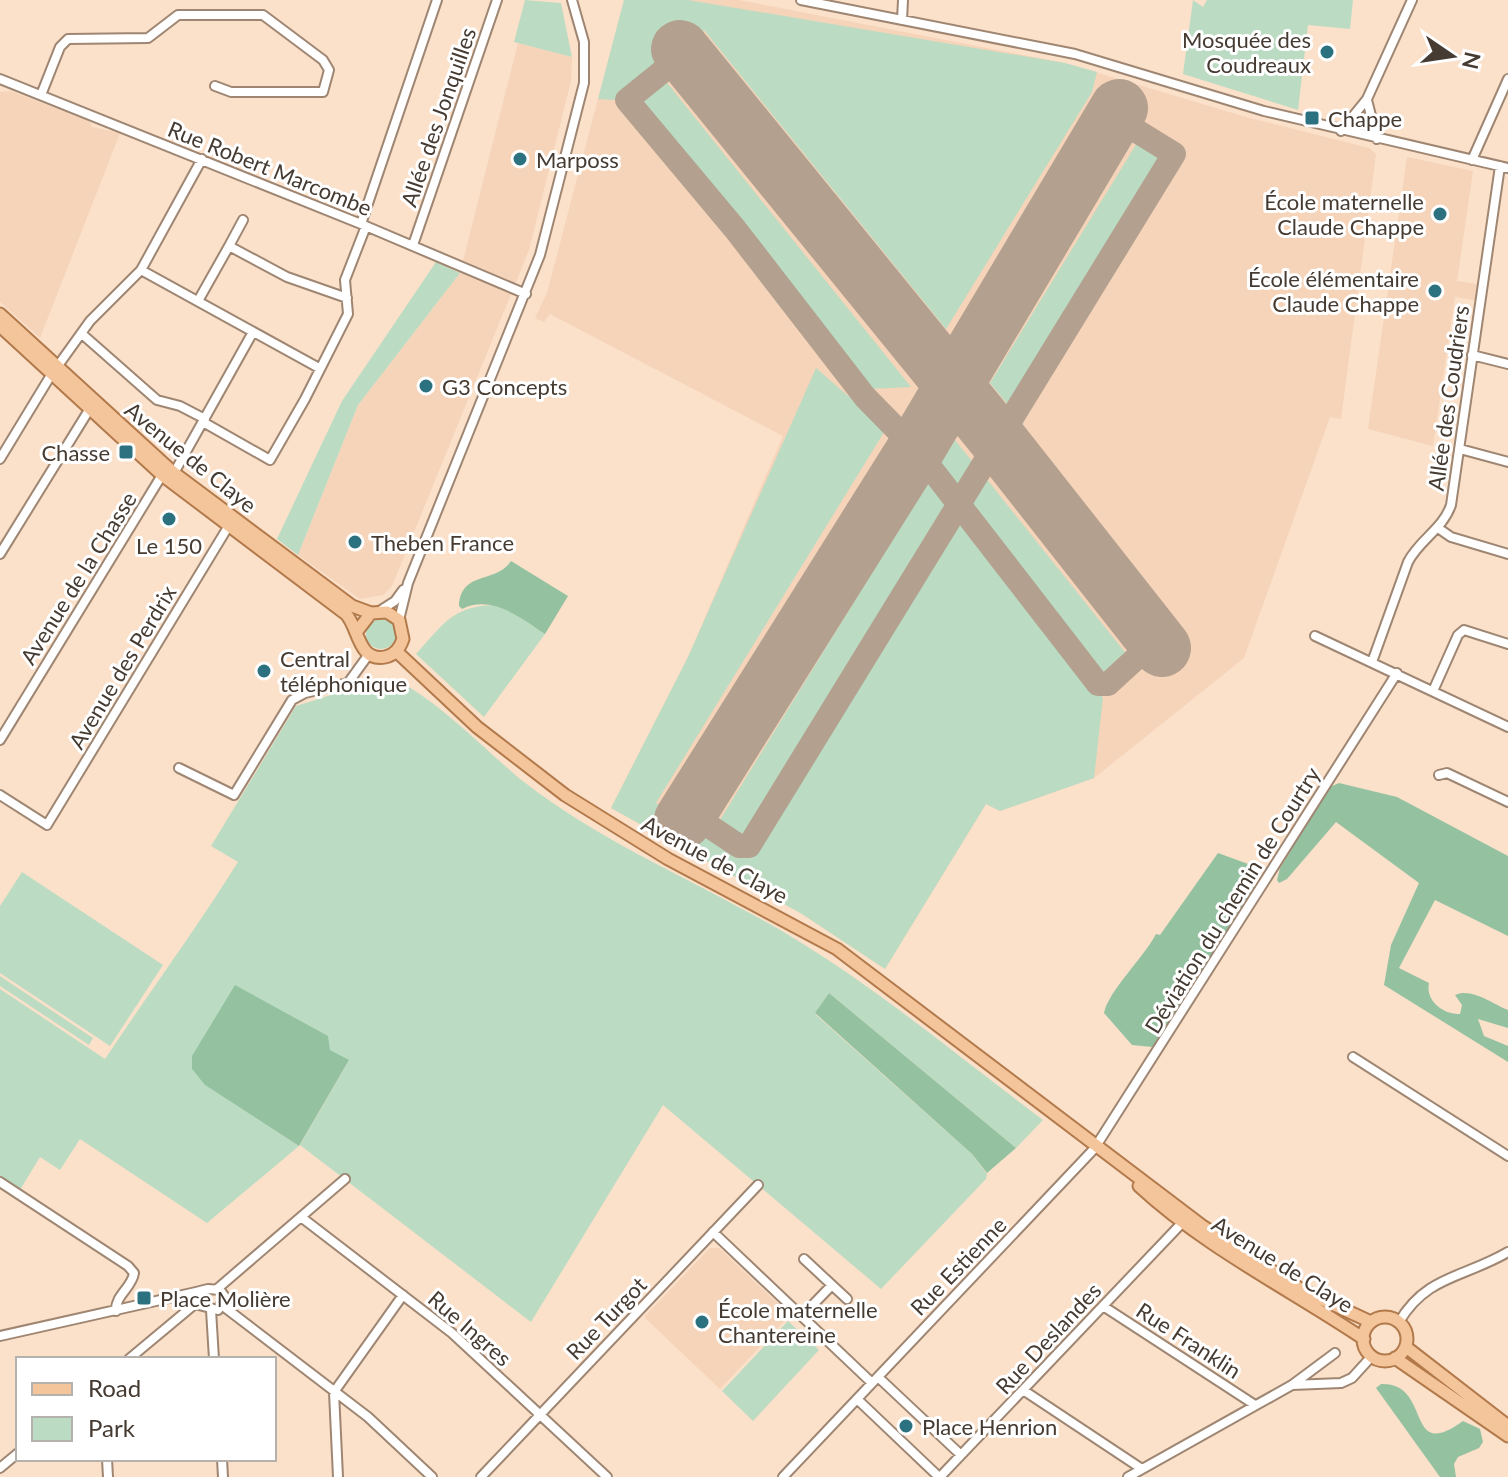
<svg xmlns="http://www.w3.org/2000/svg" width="1508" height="1477" viewBox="0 0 1508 1477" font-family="Lato,sans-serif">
<rect width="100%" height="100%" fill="#fbe0ca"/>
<path fill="#f5d4b9" d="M624,0H739L1065,63L1246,117L1369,148L1376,154L1341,419L1330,417L1244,658L1094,778L1000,811L986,804L885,969L802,914L611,808L688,657L783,436L550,314L544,322L535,318L547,293Z
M518,43L572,57L571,81L529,250L392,586L383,595L360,599L298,555L358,405L460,273Z
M10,91L89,121L92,127L120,133L40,338L0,302V92Z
M1407,157L1473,171L1457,281L1477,284L1475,300L1455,297L1433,446L1368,429Z
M710,1248H719L790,1315L720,1389L644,1317Z"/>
<path fill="#bbdcc3" d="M525,0L561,3L572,57L514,42Z
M624,0H688L1065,63L1097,72L1092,92L946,329L704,30L614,100L598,99Z
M1193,0L1203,7L1207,0H1353L1350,29L1308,25L1298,110L1183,74Z
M664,79L911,387L870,389L639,101Z
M1140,138L1165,155L1010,407L990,383Z
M436,262L460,273L358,405L298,555L277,539L342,401Z
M816,368L886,429L656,803L738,853L745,856L758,847L958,517L1103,698L1094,778L1000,811L986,804L885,969L802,914L611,808L688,657Z
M955,440L976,466L956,497L937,469Z
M985,477L1128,656L1104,677L966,509Z
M929,480L949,507L746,839L718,823Z
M494,605L513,612L545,634L484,717L416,654C443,625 452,606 494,605Z
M366 634a15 15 0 1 1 30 0a15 15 0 1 1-30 0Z
M385,678C421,682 492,757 524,782C605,845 699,882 787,934C877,988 959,1057 1043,1120L1016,1148L829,993L815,1014L972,1154L987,1174L986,1179L881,1289L663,1105L531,1322L300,1145L349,1060L206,1085L299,1146L207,1223L80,1139L60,1170L40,1157L20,1190L0,1177V989L105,1059C149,993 196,929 238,862L211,846L296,706Z
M22,872L163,965L110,1046L0,973V906Z
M0,976L93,1038L89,1045L0,986Z
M788,1321L819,1350L753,1421L722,1391Z"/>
<path fill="#94c2a0" d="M511,561L568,596L545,634C521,618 492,594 462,609L459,606C461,570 496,584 511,561Z
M1339,783L1397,797L1508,856V936L1435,900L1399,968L1429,983C1425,1001 1444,1015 1460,1014L1462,1005L1455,995C1471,987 1493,1004 1508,1010V1028L1478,1019L1484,1036L1508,1046V1062L1384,985L1391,945L1419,883L1336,822L1287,879L1279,883L1277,880L1280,868L1330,787Z
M1218,853L1251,865L1256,895L1187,991L1181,1014L1170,1031L1152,1047L1132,1045L1104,1013C1109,990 1142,960 1156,934L1160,935Z
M235,985L328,1036L330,1050L349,1060L299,1146L205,1085L192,1069V1056Z
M829,993L1016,1148L987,1173L972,1154L815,1013Z
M1381,1384C1433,1382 1404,1464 1463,1421L1480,1429L1483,1442L1479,1448L1458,1457L1454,1464L1456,1477H1440L1376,1388Z"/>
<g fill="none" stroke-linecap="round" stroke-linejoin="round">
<path stroke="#b4a08f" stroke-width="24" d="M684,54L627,100L735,229L865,397L916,449L1098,684H1108L1156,640
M688,812L739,846H749L1174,154L1114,117"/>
<path stroke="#b4a08f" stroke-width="58" d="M680,49L999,441L1162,648
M683,820L916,449L1119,108"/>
<defs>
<path id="minor" d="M801,0L1075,54L1264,111L1508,168
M902,20L903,0
M0,79L361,224L526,294
M41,95L60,47L68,39L148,38L178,15H263L323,60L329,70L323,92H231L215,86
M1367,100L1377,139
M1341,131L1367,99L1412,0
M1472,160L1508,79
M361,224L437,0
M413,245L497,0
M229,246L243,220
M141,270L319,368
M198,301L229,246L287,277L347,298
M82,334L157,400L180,406L205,419
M1472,355L1508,364
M57,367L90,321L141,270L202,159
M203,422L270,460L305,399L348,314L345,280L366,226
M1460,449L1508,462
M0,459L51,375
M174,473L253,332
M1438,528L1451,537L1508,554
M0,554L89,410
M381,610L395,601L403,590
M399,620L408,583L540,255L584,83V42L572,0
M1315,636L1508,727
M1372,662L1408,562C1419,540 1443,529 1451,505L1500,166
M1433,691L1458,635L1464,630L1508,644
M0,740L162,475
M179,768L234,795L292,700L305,693L348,683L369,654
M1439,775L1447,773L1508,802
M0,795L47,825L228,527
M1353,1057L1508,1156
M1096,1146L1397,673
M0,1182L128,1266L134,1273C132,1288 115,1295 116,1311
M301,1217L452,1333L607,1477
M713,1232L872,1383
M804,1259L847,1299
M208,1289L220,1290L225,1297L218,1310L195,1304L196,1292Z
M217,1289L345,1179
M223,1306L368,1417L432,1477
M1103,1306L1255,1405
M211,1310L214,1359
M802,1316L832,1285
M1399,1322C1427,1275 1464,1278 1508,1252
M0,1336L196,1292
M129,1359L195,1304
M878,1377L961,1455
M1292,1385L1335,1353
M1023,1390L1142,1469
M857,1399L939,1477
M107,1459L108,1477
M222,1459L223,1477
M0,1468L18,1453
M338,1477L334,1392L403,1295
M481,1477L758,1185
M783,1477L1093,1150
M940,1477L1181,1224
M1128,1477L1292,1385L1341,1383L1352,1378L1372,1356"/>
<path id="major" d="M0,314L174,473L352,606L371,613
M0,326L162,475L346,614C359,628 358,662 385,657C395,655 400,648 403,639L399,620L387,612L371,613L358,630
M396,651L477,727L565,795L668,859L837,949L1201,1225L1302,1290L1371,1322
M1139,1186C1206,1248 1288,1288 1364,1339
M1363 1339a22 22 0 1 1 44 0a22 22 0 1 1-44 0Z
M1406,1347L1508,1426
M1395,1358L1508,1436"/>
</defs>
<use href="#minor" stroke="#9e8672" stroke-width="12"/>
<use href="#major" stroke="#b27a4b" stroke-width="15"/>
<use href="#minor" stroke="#fff" stroke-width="8"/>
<use href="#major" stroke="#f4c49b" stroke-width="11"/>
</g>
<g fill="#2b717f" stroke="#fff" stroke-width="3">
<circle cx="1327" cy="52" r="8"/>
<rect x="1304" y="110" width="16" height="16" rx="4"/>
<circle cx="520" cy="159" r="8"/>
<circle cx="1440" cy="214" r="8"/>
<circle cx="1435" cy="291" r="8"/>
<circle cx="426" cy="386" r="8"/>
<rect x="118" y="444" width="16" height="16" rx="4"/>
<circle cx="169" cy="519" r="8"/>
<circle cx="355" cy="542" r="8"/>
<circle cx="264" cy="671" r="8"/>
<rect x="136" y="1290" width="16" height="16" rx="4"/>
<circle cx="702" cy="1322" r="8"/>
<circle cx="906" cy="1426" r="8"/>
</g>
<g text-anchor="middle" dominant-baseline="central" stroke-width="6" stroke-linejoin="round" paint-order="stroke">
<g font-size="22" fill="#453b32" stroke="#fff" text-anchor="start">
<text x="1311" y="39" text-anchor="end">Mosquée des<tspan x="1311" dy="25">Coudreaux</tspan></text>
<text x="1328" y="118">Chappe</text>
<text x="536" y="159">Marposs</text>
<text x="1424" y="201" text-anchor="end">École maternelle<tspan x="1424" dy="25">Claude Chappe</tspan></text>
<text x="1419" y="278" text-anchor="end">École élémentaire<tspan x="1419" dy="25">Claude Chappe</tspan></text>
<text x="442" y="386">G3 Concepts</text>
<text x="110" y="452" text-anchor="end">Chasse</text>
<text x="371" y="542">Theben France</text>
<text x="169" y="545" text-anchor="middle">Le 150</text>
<text x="280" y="658">Central<tspan x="280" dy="25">téléphonique</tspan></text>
<text x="160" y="1298">Place Molière</text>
<text x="718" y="1309">École maternelle<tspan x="718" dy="25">Chantereine</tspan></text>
<text x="922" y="1426">Place Henrion</text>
</g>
<g font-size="22" fill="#453b32" stroke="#fff">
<text transform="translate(438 117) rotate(-71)">Allée des Jonquilles</text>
<text transform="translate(270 168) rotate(22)">Rue Robert Marcombe</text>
<text transform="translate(1448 398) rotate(-82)">Allée des Coudriers</text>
<text transform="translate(191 457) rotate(39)">Avenue de Claye</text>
<text transform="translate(78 578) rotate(-58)">Avenue de la Chasse</text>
<text transform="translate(122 667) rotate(-59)">Avenue des Perdrix</text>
<text transform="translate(715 859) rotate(28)">Avenue de Claye</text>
<text transform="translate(1232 900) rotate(-58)">Déviation du chemin de Courtry</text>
<text transform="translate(1283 1264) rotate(32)">Avenue de Claye</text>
<text transform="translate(958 1266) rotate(-46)">Rue Estienne</text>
<text transform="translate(606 1318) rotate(-46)">Rue Turgot</text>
<text transform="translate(470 1328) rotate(41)">Rue Ingres</text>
<text transform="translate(1048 1338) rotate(-47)">Rue Deslandes</text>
<text transform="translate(1189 1340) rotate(33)">Rue Franklin</text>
</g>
</g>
<rect x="16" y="1357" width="260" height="104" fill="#ffffff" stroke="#b5b1ad" stroke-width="2"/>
<rect x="32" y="1383" width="40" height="12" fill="#f4c49b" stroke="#b5b1ad" stroke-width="2"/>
<text x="88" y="1397" font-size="24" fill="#453b32">Road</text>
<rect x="32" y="1417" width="40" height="24" fill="#bbdcc3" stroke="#b5b1ad" stroke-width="2"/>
<text x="88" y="1437" font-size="24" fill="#453b32">Park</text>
<g transform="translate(1452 56) rotate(103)" stroke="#ffffff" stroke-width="6" paint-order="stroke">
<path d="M0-6L14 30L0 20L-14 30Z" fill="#453b32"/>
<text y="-12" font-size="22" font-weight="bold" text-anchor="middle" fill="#453b32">N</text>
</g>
</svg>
